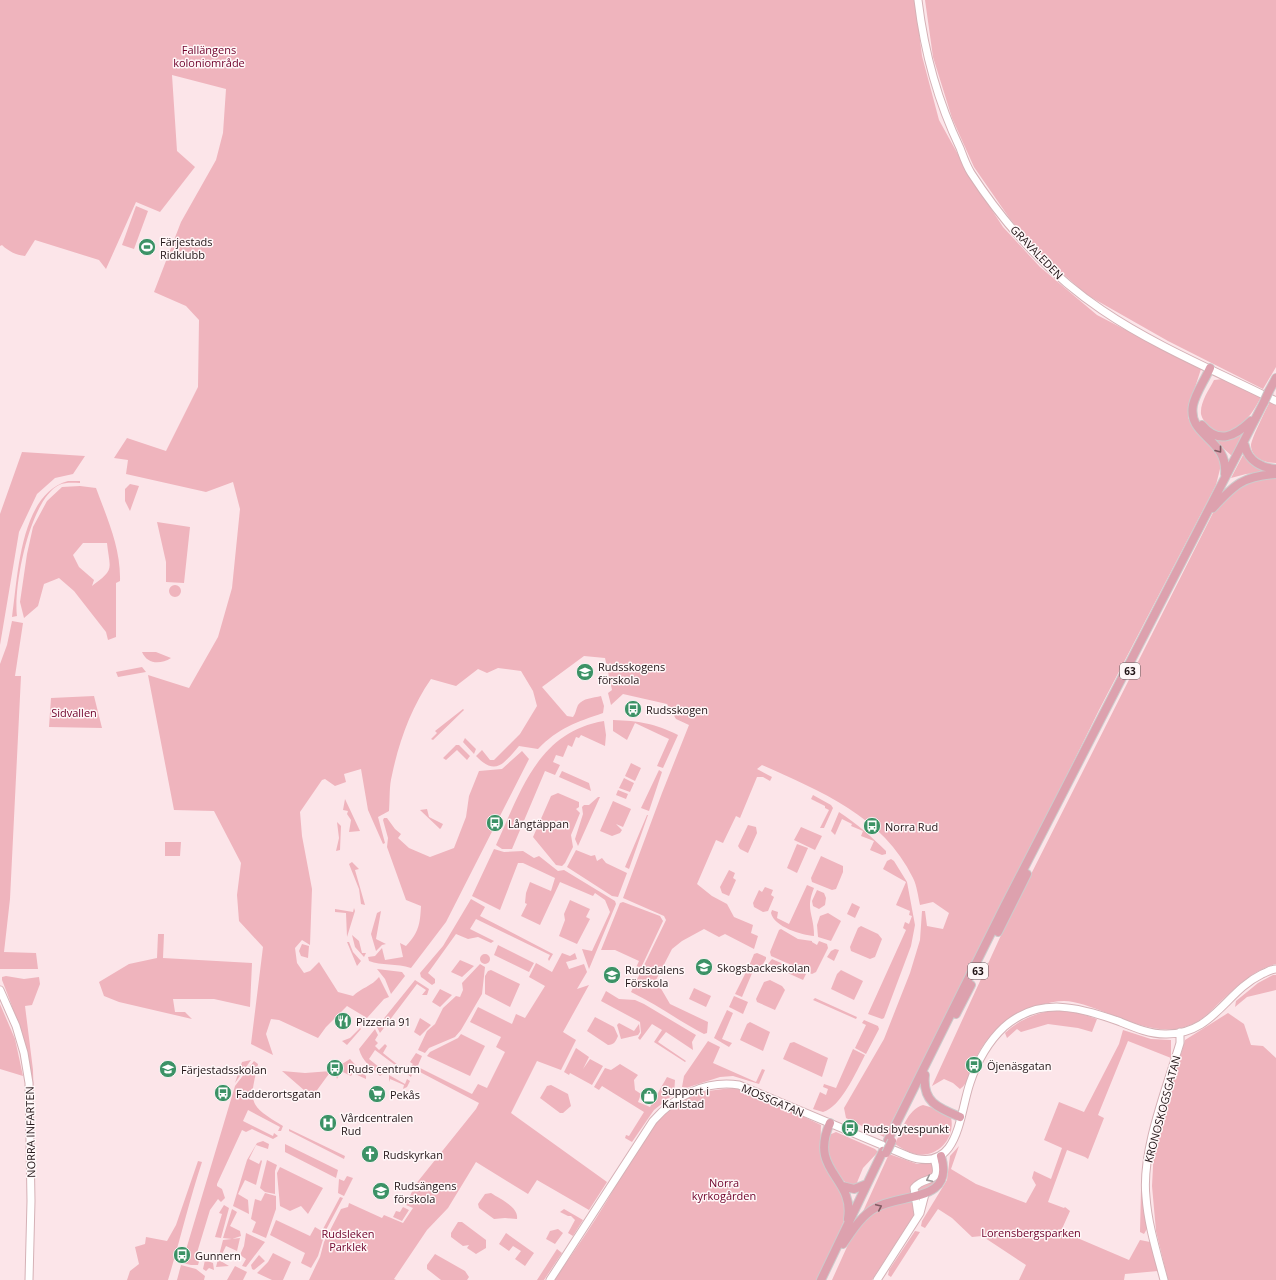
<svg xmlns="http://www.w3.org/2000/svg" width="1276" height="1280" viewBox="0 0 1276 1280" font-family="'Open Sans',sans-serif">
<rect width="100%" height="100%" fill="#fce5e9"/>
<path fill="#efb4bd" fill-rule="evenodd" d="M0,0H915L922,56L939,120L971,178L1003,227L1040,267L1097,315L1201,369L1191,400L1188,418L1219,455L1221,465L1216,485L1099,710L1004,903L884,1137L846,1118L844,1108L884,1039L910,973L920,940L922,911H925L927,926L943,929L949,913L933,902L920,905C918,896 917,886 913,878C883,816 820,791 762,765L757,769L772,777L770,781L763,777H757L740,818L736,816L723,843L716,840L697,884L712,896L727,904L734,917L753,925L751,933L758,936L754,949L725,934L719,937L704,929L682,941L672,949L656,980L670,1004L708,1022L707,1033L704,1034C679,1021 656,1004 631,992L666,920L664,916L623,898L662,793L689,725L676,719L667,704L623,694L611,705L608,693L612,690L605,658L584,656L542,687L567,716L573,717C576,713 576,709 578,705C583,698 593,698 601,696L604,706L603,713C577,722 558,728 538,749L519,746C504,763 496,777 476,756L482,750L490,760H494L520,734L537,706L533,691L521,671L498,668L487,673L478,669L456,686L431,679C412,706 399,741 392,775C389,786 390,799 389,811L378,817L385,843L383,844L368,810L361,769L344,774L346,782L335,786L325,779L322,780L300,812L302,836L312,889L310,945L302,940L295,948L297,963L304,973L310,971L319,962L338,992L353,996C361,988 372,986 379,977L389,997L384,999L367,1018L347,1006L326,1027L318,1038L279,1020L271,1019L266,1034L273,1055L251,1044L263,947L239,921L237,895L241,863L214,811L174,810L148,675L189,688L218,637L232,588L240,509L233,482L206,492L126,474L128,460L114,458L127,438L166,451L198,387L199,320L186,306L154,292L181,222L216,160L223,133L226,89L172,75L177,151L195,167L160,212L136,202L106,269L99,260L35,240L25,256C16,255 8,251 2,245L0,246Z
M925,0H1276V367L1263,389L1168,341L1087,295L1037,251L1010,219L974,167L952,118L933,57Z
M136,206L148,211L134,249L122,245Z
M1223,379L1261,397C1252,415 1232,445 1210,427C1206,424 1202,419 1201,414C1200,402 1209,390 1214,380Z
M1270,401L1276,404V463C1265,463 1251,458 1251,445C1252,437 1266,410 1270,401Z
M1241,432L1242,434L1232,456L1207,434Z
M22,452L85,456L73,474L55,478L37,494L19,532L0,645V514Z
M1243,455L1247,458L1275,471L1246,474L1231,478Z
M1276,477V964C1252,970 1234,989 1217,1005C1209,1013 1201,1021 1190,1025C1153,1041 1109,1009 1073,1002C1057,998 1030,1007 1015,1016C998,1025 983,1042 975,1060C971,1070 969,1083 960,1089L953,1083L944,1079L932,1086L1008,920L1222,495L1240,480Z
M68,481H80V483C73,483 66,482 59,485C30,499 13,587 17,616L12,617C18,576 20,494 68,481Z
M130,484L139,486L130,511L125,501V489Z
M80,486L96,488C107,518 121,548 120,581L116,583V637L108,640L106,632L74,591L59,578L44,584L38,606L24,618L20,602L27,554L33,527L47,501L62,487ZM83,543H107C110,570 115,569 92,586L94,580L79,567L73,555Z
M157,522L190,527L184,583L166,582V562Z
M169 591a6 6 0 1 1 12 0a6 6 0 1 1-12 0Z
M12,621L23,623L15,676H21L10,899L4,952L36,953L38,969H0V664L7,645Z
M142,652H156L171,658C160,665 147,664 142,652Z
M142,667L146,672L118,677L116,672Z
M94,696L102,728L49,727L51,698Z
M463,709L464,710L433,740L431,739L437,733L435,731Z
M613,720C639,721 654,723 678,735L663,768L657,766L669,739L635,723L627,740L613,731Z
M604,721L606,735L605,746L581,735L579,738L576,737L572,747L568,745L563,757L556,755L553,762L560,765L555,775L545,771L512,849H502L496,845C521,791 538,732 604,721Z
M465,738L476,749L474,754L463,742Z
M456,745H459L470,756L467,760L457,750L446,760L443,758Z
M522,751L529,759L446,922L411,968C397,963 381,966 369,961L368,957L375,956L382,948L385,960L403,957L400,943L406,946C419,932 420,924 421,906L406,900L387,847L388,838L383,820L384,818H387L395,829L401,834L398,838L409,848L430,857L454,848L466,817L469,796L479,771L502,769Z
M631,763L641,768L635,781L625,776Z
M659,770L662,772L649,811L641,808Z
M562,771L589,783L591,791L559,777Z
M624,778L634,783L630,792L619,788Z
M618,790L628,794L626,799L616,795Z
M558,793L579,802V807L576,809L580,813L571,835L573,847L565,863L562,866L556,865L533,837L551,796Z
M813,795L831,805L833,808L824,828H820L829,810L825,808V806L811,799Z
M598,797H600L578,846L575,839L583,814L582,807L584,805H589Z
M345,799L360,831L349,832L351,820L347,814L348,811L343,810Z
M613,801L631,809L623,827L616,824L622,830L620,833L612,836L600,831Z
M427,809L429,817L443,824L441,828L440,829L420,810Z
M839,812C856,823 871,836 886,851V854L882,855L870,850L874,841L861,836L863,831L851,826L852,824L842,819L835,835L831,831Z
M647,815H648L629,869L625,867Z
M337,822L341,826L340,850L336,851L339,838Z
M748,825L756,827L757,833L748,853L740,849L738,846Z
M801,827L822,836L815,850L794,840Z
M165,842H181L180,856H165Z
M797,844L808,848L797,873L787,868Z
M494,849L504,852L523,851L534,858L539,856L558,871L564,870L615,901L616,904L589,969L582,949L592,951L610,912L605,900L595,893L593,896L560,882L540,925L521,916L527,904L525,903L526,893L530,882L551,891L555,878L523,863H518L500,910L472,896Z
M576,850L591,856L595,855L597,861L602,858L606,863L627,873L618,897L612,896L567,867Z
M821,856L843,866V872L836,889L832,890L812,882L811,878Z
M891,859L894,861L907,882L915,925L911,946L884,1018L882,1019L868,1014L906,930L903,928L905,922L909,924L912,916L909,915L910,911L896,905L906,882L883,869L887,861Z
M352,862L359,869L355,870L365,905L361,904L359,889L349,864Z
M729,870L735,873L733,878L736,880L729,896L722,893L720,887Z
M807,885L814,888C805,910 814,914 814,936C802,935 774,927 771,913L772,910L778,912L777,918L789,924Z
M765,887L773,890L771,895L774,897L768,911L763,912L754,907L753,903L759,890L762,892Z
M817,890L824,893L826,898L825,905L819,909L813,906L812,901Z
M471,899L485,907L480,916L553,954L549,961L548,959L550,955L476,919L470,929L494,941L491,943L478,937L468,939L456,934L428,973L435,979V983L432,985L421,977L420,973L443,946Z
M570,900L590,909L586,917L590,919L577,944L559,936L565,920L564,914Z
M623,902L660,916L663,921L640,970L636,974L634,972L639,961L615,950H601L620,903Z
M852,903L860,907L855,918L847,914Z
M354,908L355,911L347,937L346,913L335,912V909L353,912Z
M381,911L376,939L386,944L382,945L376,951L371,934L377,913Z
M828,913L841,921L831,941L818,937L817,925L820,916Z
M861,926L878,934L882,939L875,957L870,959L851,951L850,947L858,928Z
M781,929L798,939L812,941V942L817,945L819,941L827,944L828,948L816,972L812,974L771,956L770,952L779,930Z
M158,934H164L163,958L252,963L250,1007L214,999H173L175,1012H185L192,1019L119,1002L104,996L99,982L129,964L157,958Z
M352,935L359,941L362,953H366L364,957L355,947Z
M347,942H349L353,952L361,961L357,966Z
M302,944L309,946L308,958L301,956L299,951Z
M498,945L534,963L529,972L494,955Z
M835,949L839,950L834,961L827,957L831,951Z
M562,953L570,956L575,953L577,959L566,962L569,969L584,964L587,972L577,989L589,985L563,1032L576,1040L561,1070L537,1061L511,1113L607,1182L589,1210L537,1180L528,1194L476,1162L448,1208L427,1230L394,1279L396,1280H309L320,1257L324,1242L341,1209L348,1207L349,1203L382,1218L384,1215L403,1223L413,1208L406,1205L415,1185L476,1109L479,1103L418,1071L420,1068L472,1094L478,1084L487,1088L505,1052L496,1047L501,1037L470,1022L478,1007L512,1024L516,1014L525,1018L545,986L529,977L536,963L552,972Z
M757,953L766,957V959L759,971L749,966L754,954Z
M480 959a5 5 0 1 1 10 0a5 5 0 1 1-10 0Z
M772,959L806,974L803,980L768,964Z
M460,960L474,966L462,977L451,972Z
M480,964L485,967L482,994L461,1030L455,1037L429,1048L425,1053L418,1050L427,1031L435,1024L443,1008L456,996L460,997L463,990L462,983Z
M748,968L753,971L742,997L735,994Z
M377,969L402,972L405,976L391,994L385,979Z
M491,970L520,984L510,1007L485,994V976L488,971Z
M841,970L863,981L854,1000L831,989L837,974Z
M1273,975H1276V990L1247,997L1235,1007L1236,1001L1258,983Z
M6,976L24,979L39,977L40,984L32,1005L25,1006L33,1070L34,1103C30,1059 18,1020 2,980V977Z
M415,980L429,989L427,995H422L426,990L417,984L380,1033L377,1027Z
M770,980L782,986L785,990L775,1010L757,1002L756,999L764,982Z
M694,988L711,996L706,1007L689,999Z
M440,989L452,995L440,1007L432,1002Z
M606,991L619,999L635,1000L644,1004L696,1035L692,1042L693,1050L666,1032L658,1042L686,1061L685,1062L654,1042L662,1030L652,1024L640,1040L638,1038L641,1033L640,1022L601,1001Z
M734,996L748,1002L743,1014L729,1007Z
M815,998L857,1017L856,1019L813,1000Z
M0,1004L15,1039L23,1076L0,1069Z
M727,1010L733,1013L722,1039L732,1043L729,1047L714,1038Z
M1056,1010L1076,1012L1097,1019L1092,1032L1078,1028L1048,1024L1021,1032L1017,1029L1007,1038L1005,1033C1020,1019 1036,1013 1056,1010Z
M1228,1013L1244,1024L1251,1045L1263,1046L1276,1058V1280H1168L1156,1231L1152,1186L1154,1147L1185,1040Z
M595,1017L614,1027L618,1036C616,1041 614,1045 608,1045L587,1031Z
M420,1018L431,1025L420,1036L414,1032Z
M864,1020L878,1026L879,1029L866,1054L855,1048L866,1025L862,1023Z
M750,1022L770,1032L763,1051L740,1040L747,1024Z
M619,1023L634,1031L639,1024L640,1032L638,1035L621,1039L617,1025Z
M360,1028L361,1029L347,1045L342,1041L350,1038Z
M375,1029L378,1035L375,1040L378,1043L375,1046L379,1050L385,1044L387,1046L383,1053L403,1069L406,1066L413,1072L411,1077L375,1050L369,1059L385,1072L380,1076C372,1068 362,1061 359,1049Z
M1123,1030L1151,1039L1171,1040V1058L1128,1041L1098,1115L1104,1118L1088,1159L1085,1157L1067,1150L1048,1202L1064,1208L1065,1207L1070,1211L1061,1231L1129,1260L1140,1240L1150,1242L1158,1271L1125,1274L1124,1280H1019L1026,1265L982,1236L972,1237L952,1218L938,1209L925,1228L921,1226L922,1221L947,1180L950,1156L959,1146L951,1169L976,1184L1026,1203L1036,1185L1032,1178L1034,1171L1051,1179L1062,1148L1044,1140L1059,1102L1084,1112L1119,1044Z
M461,1034L485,1046L470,1076L427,1056L430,1052L458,1038Z
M708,1041L720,1047L713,1063L756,1082L762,1069L765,1070L759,1084L733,1076L720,1077L686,1088L682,1087L684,1076Z
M794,1042L828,1058L822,1077L783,1059L790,1043Z
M576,1048L589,1057L583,1069L590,1059L603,1066L592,1085L570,1073L569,1075L564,1072Z
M853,1049L865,1055C856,1072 841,1107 823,1112L813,1109L820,1092L826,1095L828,1089L823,1087L824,1084L836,1088Z
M416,1053L422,1056L416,1070L411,1066L413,1064L410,1062Z
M350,1059L366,1076V1079L353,1073L351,1076L341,1071L337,1079L334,1069Z
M251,1060L235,1083L242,1062Z
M254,1061L258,1064C249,1103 248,1105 283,1126L281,1131H278L280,1127L248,1110L243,1121L273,1136L274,1133L278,1136L273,1139L252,1129L246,1132L242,1130L217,1184V1186L222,1189L225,1198L221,1202L218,1199L210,1210L196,1256L200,1258L198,1265H191L182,1263L235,1086Z
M620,1064L638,1075L634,1080L635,1090L641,1094L638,1102L650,1107L667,1077L675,1080L674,1094L654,1110L632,1142L625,1138L626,1135L629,1136L644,1112L602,1086L599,1090L594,1087L605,1068L611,1070Z
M282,1071L305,1073L331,1071L312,1097Z
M389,1075L405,1084L407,1079L410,1081L407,1087L403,1089L404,1085L390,1079L389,1082Z
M551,1085L568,1094L571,1106L563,1113H560L540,1098L547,1086Z
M733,1088L755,1093L797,1111L800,1115L821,1125C819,1163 831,1174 851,1205L818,1280H554C573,1253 591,1227 608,1199C626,1169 647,1125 675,1105C692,1092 712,1090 733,1088Z
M923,1105L937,1109L951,1117C956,1140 935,1161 912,1153C906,1151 900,1147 895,1144C902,1130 907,1110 923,1105Z
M289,1129L345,1156L344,1159L289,1131Z
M836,1132L875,1149L878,1152L863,1168L856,1185C835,1185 823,1153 829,1135Z
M263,1141L269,1144L268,1149L256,1145L249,1159L259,1164L261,1160L262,1161L256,1185L245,1180L238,1194L248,1200L249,1214L233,1206L247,1160L257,1143Z
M285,1144L338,1170L336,1178L285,1152Z
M889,1154L917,1164H932L940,1175L872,1280H832Z
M267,1160L277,1165L275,1171V1194L265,1192L260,1188Z
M198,1161L202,1162C189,1201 180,1241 168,1280H127L130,1271L139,1264L135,1247L145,1244L146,1237L167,1241L176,1225Z
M280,1167L323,1188L308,1214L301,1206L290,1211L280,1206L277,1173Z
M347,1176L353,1178L344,1196L338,1193L339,1179L344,1181Z
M1141,1189L1142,1190L1148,1227L1144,1234L1140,1232Z
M265,1193L276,1196V1209L266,1238L252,1232L256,1222L251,1219L255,1199L261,1201Z
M491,1193C500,1199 519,1207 517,1219L505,1218L494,1219L479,1208L478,1204L485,1194Z
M340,1197L343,1198L326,1230L323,1229Z
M224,1205L229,1208L221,1238L215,1237L222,1214L219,1213Z
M403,1207L409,1210L402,1221L393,1217L396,1211L400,1212Z
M232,1209L237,1212L230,1226L240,1231L241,1236L232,1239L223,1238Z
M564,1209L583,1220L573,1236L568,1233L575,1220L571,1216H568L560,1212Z
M276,1220L310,1236L315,1227L325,1233L318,1256L311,1268L301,1263L305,1253L270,1235Z
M458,1222H462L486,1240V1248L476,1254L467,1248L469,1245L463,1246L451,1237V1233Z
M558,1229L563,1233L555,1244L546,1239L550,1231Z
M915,1231L920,1232L891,1277L888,1275L889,1270Z
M246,1233L265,1242L246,1267L242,1266L246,1259L240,1255L244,1246Z
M506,1233L534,1253L525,1266L515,1259L521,1251L513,1246L509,1251L499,1244Z
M240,1238L237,1251L226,1246L219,1260L229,1266L216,1267L223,1240Z
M557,1249L562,1253L544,1280H537Z
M273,1253L291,1262L283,1280H272L257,1273L268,1262Z
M435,1254L465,1271L469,1277L467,1280H441L427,1269V1265Z
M259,1255L265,1261L254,1270L252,1269L251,1265Z
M205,1260L213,1263L214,1270L209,1268L206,1271L203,1269Z
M181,1265L196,1269L205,1276L204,1280H177Z
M235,1266L247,1272L243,1280H227Z"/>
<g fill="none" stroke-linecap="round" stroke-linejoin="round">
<defs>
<path id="tertiary" d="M918,0C924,50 938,102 960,148C963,156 966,165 971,173C1005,225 1050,275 1102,310C1153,345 1220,373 1276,401
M0,990L16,1026L24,1053L29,1083L31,1201L29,1280
M918,1215L914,1188C925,1174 943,1186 934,1159
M550,1280L653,1121C675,1096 705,1080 739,1085L908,1156C959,1175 959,1115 970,1083C977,1062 988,1042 1004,1027C1039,996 1079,1007 1118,1021C1133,1027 1149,1034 1165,1034C1213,1035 1225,992 1262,974C1267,972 1271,969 1276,969
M877,1280L920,1213L925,1194
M1164,1280C1157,1253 1148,1225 1146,1197C1141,1151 1167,1087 1180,1043V1032"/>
<path id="primary" d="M1210,368C1205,380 1196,392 1193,405C1187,437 1228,438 1225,474
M1269,391L1276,378
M1202,425C1219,445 1235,436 1251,421
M1245,446C1248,461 1262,468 1276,469
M1213,508C1234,485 1243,476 1276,474
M998,932L1027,874
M956,1014L971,985
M925,1075C922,1102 938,1108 960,1117
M830,1123C808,1172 855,1177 848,1219
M888,1140L1004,907L1264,402
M842,1186L854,1189L867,1184
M843,1244C852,1231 861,1216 875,1208C901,1193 955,1203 941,1156
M821,1280L883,1151"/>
</defs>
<use href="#tertiary" stroke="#d5b1b6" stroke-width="9"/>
<use href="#primary" stroke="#cecbcc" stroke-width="10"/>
<use href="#tertiary" stroke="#fff" stroke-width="7"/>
<use href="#primary" stroke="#dda1ae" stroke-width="8"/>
<defs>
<path id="primary-bridge" d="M1264,402L1269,391
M886,1153L892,1141"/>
</defs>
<use href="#primary-bridge" stroke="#cecbcc" stroke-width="10" stroke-linecap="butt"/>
<use href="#primary-bridge" stroke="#dda1ae" stroke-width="8"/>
</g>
<defs><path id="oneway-chevron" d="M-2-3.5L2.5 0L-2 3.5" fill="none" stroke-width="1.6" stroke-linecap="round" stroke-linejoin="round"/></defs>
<g stroke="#7f5a62">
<use href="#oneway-chevron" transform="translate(1219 450) rotate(52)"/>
<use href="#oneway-chevron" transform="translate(879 1207) rotate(-25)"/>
</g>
<use stroke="#9b9596" href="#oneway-chevron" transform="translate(929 1179) rotate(154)"/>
<defs>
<symbol id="stadium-disc" viewBox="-11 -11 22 22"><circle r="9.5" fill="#3c9266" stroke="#fff7f8"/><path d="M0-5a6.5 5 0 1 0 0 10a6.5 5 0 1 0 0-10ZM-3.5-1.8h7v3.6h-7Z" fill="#fff"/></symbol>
<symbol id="school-disc" viewBox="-11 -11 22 22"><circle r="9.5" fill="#3c9266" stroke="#fff7f8"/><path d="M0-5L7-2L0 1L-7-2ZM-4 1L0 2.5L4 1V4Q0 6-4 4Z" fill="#fff"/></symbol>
<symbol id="bus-disc" viewBox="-11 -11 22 22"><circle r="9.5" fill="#3c9266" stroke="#fff7f8"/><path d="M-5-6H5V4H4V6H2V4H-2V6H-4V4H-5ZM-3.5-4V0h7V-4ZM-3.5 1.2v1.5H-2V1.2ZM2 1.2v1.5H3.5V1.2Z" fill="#fff"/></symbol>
<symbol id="restaurant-disc" viewBox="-11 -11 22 22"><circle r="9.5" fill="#3c9266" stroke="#fff7f8"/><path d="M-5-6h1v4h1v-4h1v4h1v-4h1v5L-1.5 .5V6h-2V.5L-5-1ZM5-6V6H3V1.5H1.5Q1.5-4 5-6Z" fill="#fff"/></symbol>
<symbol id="supermarket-disc" viewBox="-11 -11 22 22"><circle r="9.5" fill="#3c9266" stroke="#fff7f8"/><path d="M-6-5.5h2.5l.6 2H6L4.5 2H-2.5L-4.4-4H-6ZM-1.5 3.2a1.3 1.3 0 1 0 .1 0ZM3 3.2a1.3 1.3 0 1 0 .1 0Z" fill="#fff"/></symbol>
<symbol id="shop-disc" viewBox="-11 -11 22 22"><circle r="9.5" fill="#3c9266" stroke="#fff7f8"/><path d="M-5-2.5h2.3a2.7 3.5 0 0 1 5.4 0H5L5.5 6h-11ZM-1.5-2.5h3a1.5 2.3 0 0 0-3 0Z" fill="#fff"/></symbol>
<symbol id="hospital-disc" viewBox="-11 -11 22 22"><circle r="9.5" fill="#3c9266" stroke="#fff7f8"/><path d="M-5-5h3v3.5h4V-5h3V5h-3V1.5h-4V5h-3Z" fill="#fff"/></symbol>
<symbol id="church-disc" viewBox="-11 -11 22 22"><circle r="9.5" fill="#3c9266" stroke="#fff7f8"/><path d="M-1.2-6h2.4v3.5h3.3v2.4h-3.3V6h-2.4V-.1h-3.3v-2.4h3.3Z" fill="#fff"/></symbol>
</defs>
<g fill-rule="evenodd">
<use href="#stadium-disc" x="137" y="237" width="20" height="20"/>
<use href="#school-disc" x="575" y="662" width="20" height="20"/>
<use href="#bus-disc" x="623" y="699" width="20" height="20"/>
<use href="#bus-disc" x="485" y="813" width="20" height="20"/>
<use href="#bus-disc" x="862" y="816" width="20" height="20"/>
<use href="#school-disc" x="694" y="957" width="20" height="20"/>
<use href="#school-disc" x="602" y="965" width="20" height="20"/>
<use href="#restaurant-disc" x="333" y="1011" width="20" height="20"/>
<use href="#bus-disc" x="964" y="1055" width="20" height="20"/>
<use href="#bus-disc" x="325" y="1058" width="20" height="20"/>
<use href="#school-disc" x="158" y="1059" width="20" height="20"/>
<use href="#bus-disc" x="213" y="1083" width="20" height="20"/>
<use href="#supermarket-disc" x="367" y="1084" width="20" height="20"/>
<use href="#shop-disc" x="639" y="1086" width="20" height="20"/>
<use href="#hospital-disc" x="318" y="1113" width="20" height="20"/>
<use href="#bus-disc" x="840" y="1118" width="20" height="20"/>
<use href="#church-disc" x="360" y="1144" width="20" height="20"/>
<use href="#school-disc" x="371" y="1181" width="20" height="20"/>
<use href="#bus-disc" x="172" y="1245" width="20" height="20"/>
</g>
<g text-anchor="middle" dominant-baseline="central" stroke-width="3" stroke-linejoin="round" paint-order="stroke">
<g fill="#fff7f8" stroke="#64585a" stroke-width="1">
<rect x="1120" y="663" width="20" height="16" rx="3"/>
<rect x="968" y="963" width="20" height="16" rx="3"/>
</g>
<g font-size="10" font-weight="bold" fill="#211416">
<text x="1130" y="671">63</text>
<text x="978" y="971">63</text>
</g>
<g font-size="11" fill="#6e002a" stroke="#fff7f8">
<text x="209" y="49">Fallängens<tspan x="209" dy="13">koloniområde</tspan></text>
<text x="74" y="712">Sidvallen</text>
<text x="724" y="1182">Norra<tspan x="724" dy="13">kyrkogården</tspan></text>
<text x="1031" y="1232">Lorensbergsparken</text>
<text x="348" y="1233">Rudsleken<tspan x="348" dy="13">Parklek</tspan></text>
</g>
<g font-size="11" fill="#211416" stroke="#fff7f8" text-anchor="start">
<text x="160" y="241">Färjestads<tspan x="160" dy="13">Ridklubb</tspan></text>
<text x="598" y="666">Rudsskogens<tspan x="598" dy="13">förskola</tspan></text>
<text x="646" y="709">Rudsskogen</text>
<text x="508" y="823">Långtäppan</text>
<text x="885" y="826">Norra Rud</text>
<text x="717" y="967">Skogsbackeskolan</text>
<text x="625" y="969">Rudsdalens<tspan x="625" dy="13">Förskola</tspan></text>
<text x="356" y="1021">Pizzeria 91</text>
<text x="987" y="1065">Öjenäsgatan</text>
<text x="348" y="1068">Ruds centrum</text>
<text x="181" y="1069">Färjestadsskolan</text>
<text x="662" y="1090">Support i<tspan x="662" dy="13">Karlstad</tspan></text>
<text x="236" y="1093">Fadderortsgatan</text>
<text x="390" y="1094">Pekås</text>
<text x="341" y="1117">Vårdcentralen<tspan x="341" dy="13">Rud</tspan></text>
<text x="863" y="1128">Ruds bytespunkt</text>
<text x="383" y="1154">Rudskyrkan</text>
<text x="394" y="1185">Rudsängens<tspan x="394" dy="13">förskola</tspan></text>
<text x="195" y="1255">Gunnern</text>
</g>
<g font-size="11" fill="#211416" stroke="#fff7f8">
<text transform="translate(1037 252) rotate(46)">GRAVALEDEN</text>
<text transform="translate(773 1100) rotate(23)">MOSSGATAN</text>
<text transform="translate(1162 1109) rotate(-75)">KRONOSKOGSGATAN</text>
<text transform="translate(30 1132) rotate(-91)">NORRA INFARTEN</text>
</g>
</g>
</svg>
